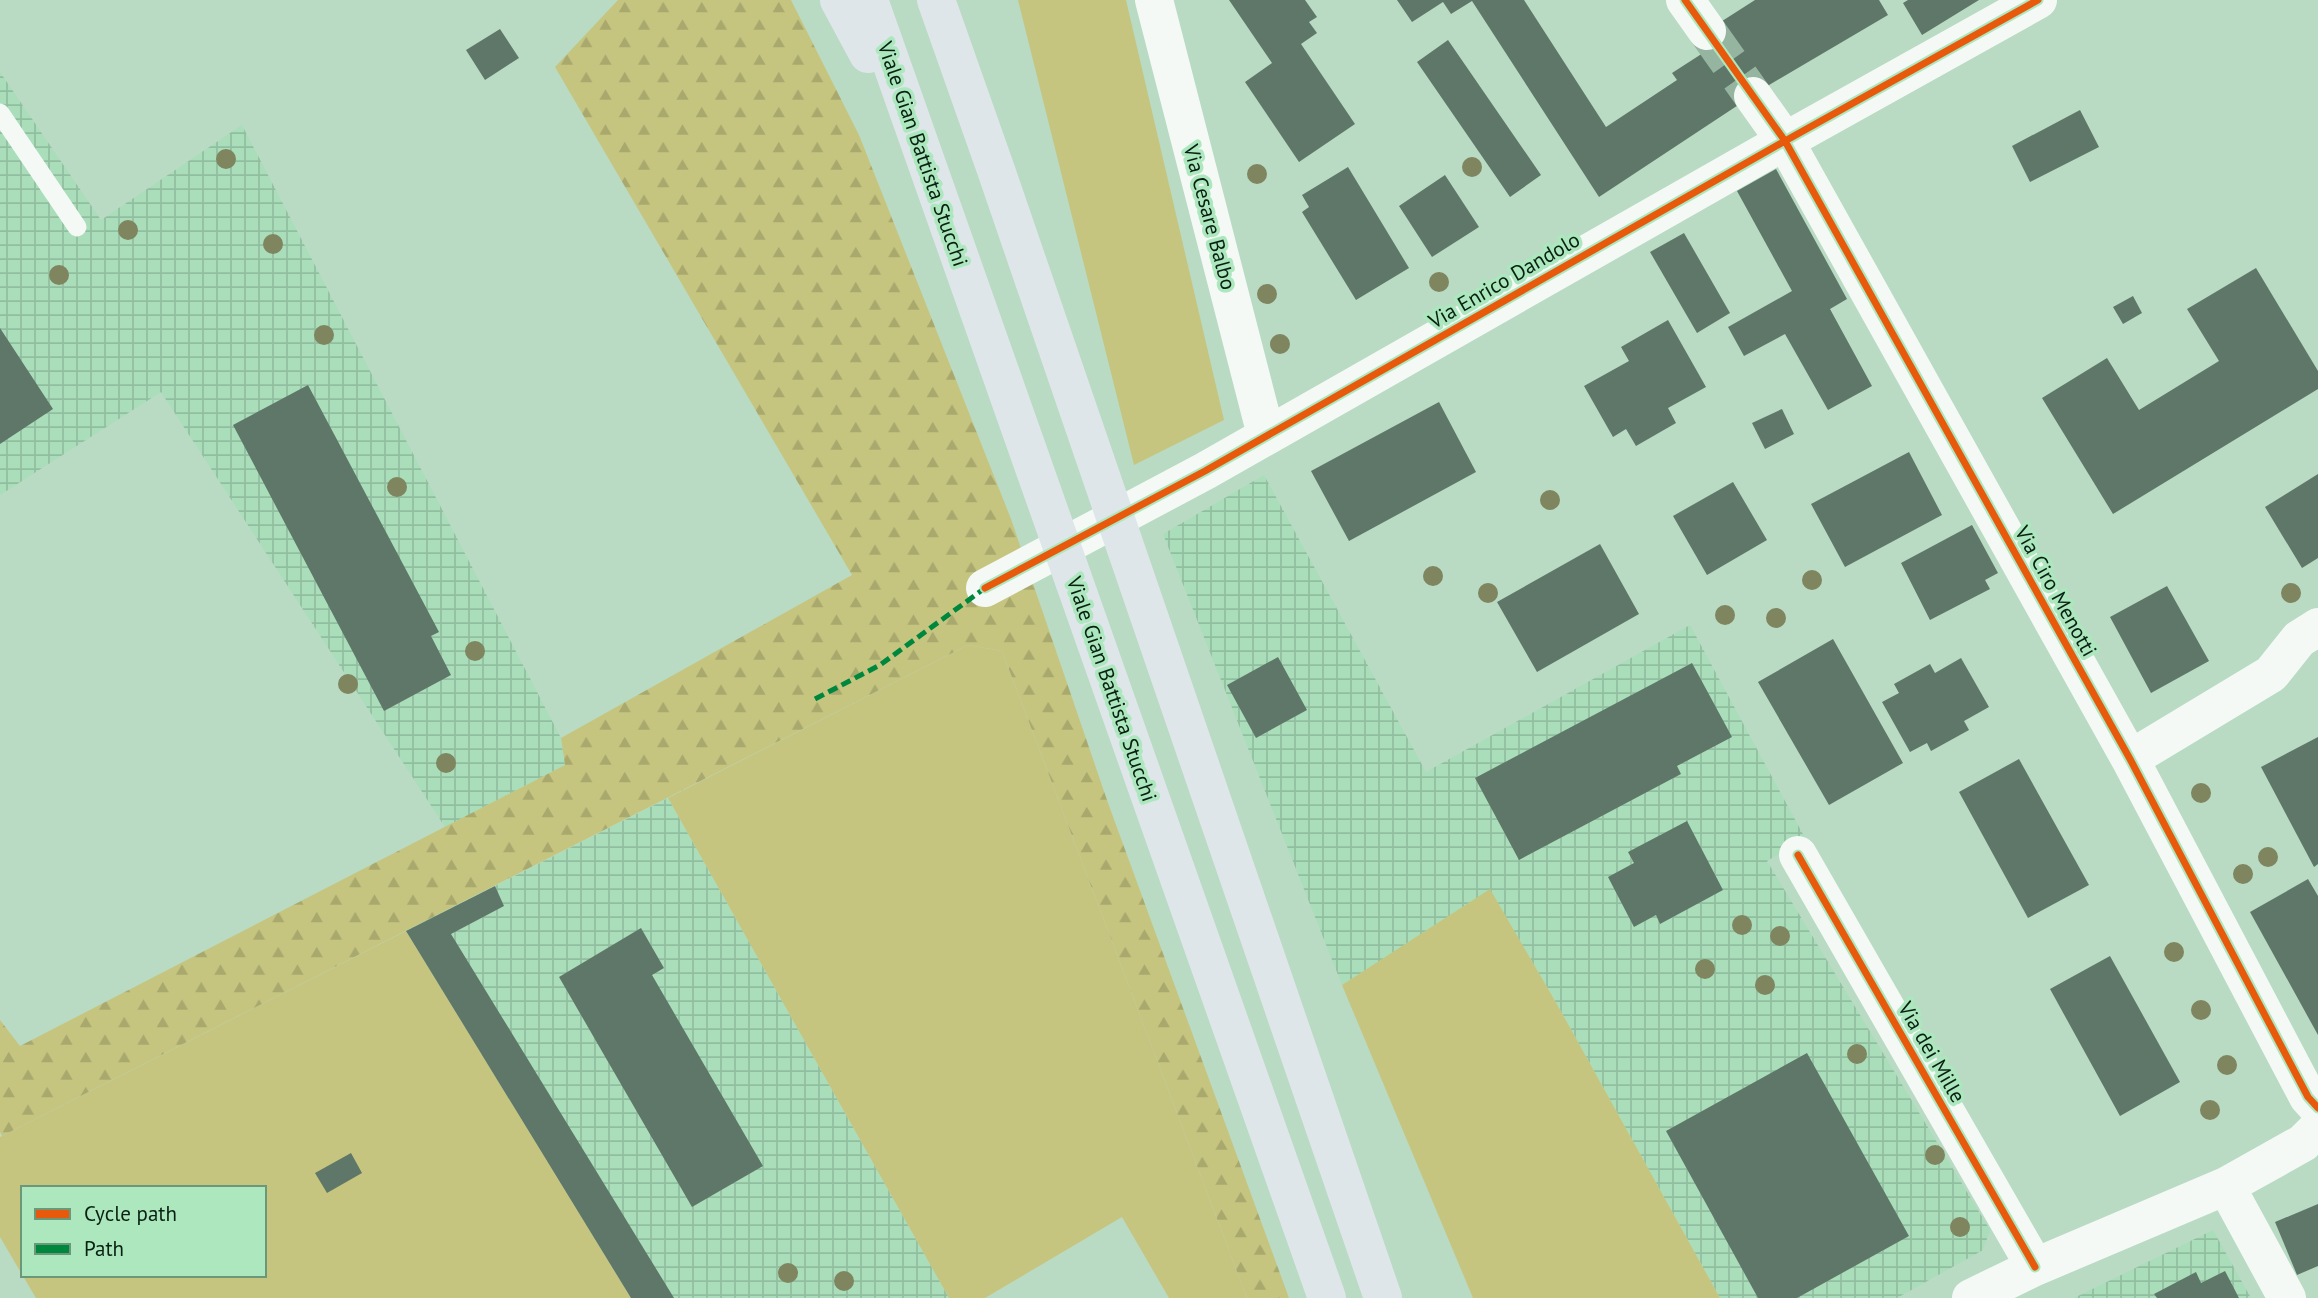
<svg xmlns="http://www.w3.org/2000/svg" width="2318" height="1298" viewBox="0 0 2318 1298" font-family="'PT Sans',sans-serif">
<defs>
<pattern id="industrial-grid" width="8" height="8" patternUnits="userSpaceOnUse" patternTransform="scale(1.75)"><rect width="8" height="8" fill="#aadeba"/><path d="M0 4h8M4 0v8" fill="none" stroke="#91be9f"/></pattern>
<pattern id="forest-firs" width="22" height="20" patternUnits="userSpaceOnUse" patternTransform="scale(1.75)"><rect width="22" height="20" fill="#c6c580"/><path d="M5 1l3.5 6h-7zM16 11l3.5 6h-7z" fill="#a9a96e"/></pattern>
</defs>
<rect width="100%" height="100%" fill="#b9dac3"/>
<path fill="url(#industrial-grid)" d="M0,72L101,220L242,125L561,738L565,765L445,827L161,392L0,495Z
M1264,475L1426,772L1690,625L1805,838L1767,861L1990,1230L1983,1250L1897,1298H1720L1558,1006L1490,890L1342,985L1163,534Z
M668,798L949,1298H631L406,931Z
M2213,1230L2251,1298H2074Z"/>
<path fill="#c6c580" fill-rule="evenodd" d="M1018,0H1126L1224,420L1134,465Z
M968,645L1002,651L1247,1298H1169L1122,1217L985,1298H949L668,798Z
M1490,889L1558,1006L1720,1298H1473L1342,985Z
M406,931L631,1298H36L0,1237V1137ZM23,1188H264V1275H23Z"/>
<path fill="url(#forest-firs)" d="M618,0H791L859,135L1011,519L1108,803L1289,1298H1247L1002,651L968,645L2,1136L0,1132V1020L20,1046L565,765L561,738L852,575L555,67Z"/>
<path fill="#5f7768" d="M1229,0H1305L1317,17L1309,22L1317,33L1301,44L1355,124L1299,162L1245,82L1272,63Z
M1397,0H1524L1606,127L1677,80L1672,73L1703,53L1694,39L1755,0H1879L1888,15L1764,88L1599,197L1472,1L1451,14L1443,2L1412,22Z
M1908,0H1979L1922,35L1903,3Z
M500,29L519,58L485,80L466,50Z
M1448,40L1541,175L1510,197L1417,62Z
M2080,110L2099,147L2030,182L2012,146Z
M1348,167L1409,268L1356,300L1302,212L1309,207L1302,195Z
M1776,169L1847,299L1830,309L1872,386L1828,410L1785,334L1744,356L1728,327L1792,291L1737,191Z
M1445,175L1479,227L1432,257L1399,206Z
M1684,233L1730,313L1697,333L1650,252Z
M2256,268L2318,371V389L2113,514L2042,398L2107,358L2139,410L2219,361L2187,309Z
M2133,296L2142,313L2123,324L2113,307Z
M1668,320L1706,387L1668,408L1676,423L1636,446L1626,429L1613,437L1584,386L1629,361L1621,347Z
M0,328L53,409L0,444Z
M308,385L439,632L431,636L451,675L384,711L233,425Z
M1439,402L1476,472L1349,541L1311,471Z
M1782,409L1794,434L1765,449L1752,423Z
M1909,452L1942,515L1845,567L1811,504Z
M2318,474V558L2302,568L2265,507Z
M1733,482L1767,540L1707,575L1673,516Z
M1972,525L1998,573L1985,580L1990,589L1930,620L1901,563Z
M1600,544L1639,614L1537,672L1497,602Z
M2167,586L2209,661L2151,693L2110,617Z
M1833,639L1903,763L1829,805L1758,682Z
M1278,657L1307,710L1256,738L1227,685Z
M1961,658L1989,707L1964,721L1969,730L1931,751L1927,743L1910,752L1882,702L1899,693L1894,684L1930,664L1935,673Z
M1692,663L1732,737L1677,766L1681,774L1519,860L1475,778Z
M2318,737V864L2314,867L2261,767Z
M2019,759L2089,885L2028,918L1959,792Z
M1687,821L1723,890L1660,924L1656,915L1634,927L1608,877L1634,863L1628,852Z
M2308,879L2318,896V1035L2250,912Z
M495,886L504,906L451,934L674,1298H631L406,931Z
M641,928L664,968L652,975L763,1166L692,1207L559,977Z
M2110,956L2180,1082L2120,1116L2050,989Z
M1807,1053L1909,1236L1797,1298H1758L1666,1131Z
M351,1153L362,1173L327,1193L315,1173Z
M2318,1204V1266L2297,1275L2275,1222Z
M2225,1271L2239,1298H2157L2154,1294L2196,1272L2201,1283Z"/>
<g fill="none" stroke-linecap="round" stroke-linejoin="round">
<path stroke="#96b5a0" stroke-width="38" stroke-dasharray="38 19" stroke-linecap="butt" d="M1707,31L1753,96"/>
<path stroke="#f4f9f6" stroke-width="19" d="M0,113L77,227"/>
<path stroke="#f4f9f6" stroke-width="38" d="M1154,0L1266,435
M1685,0L1707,31
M1753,96L1785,141L2130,759L2308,1097L2318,1108
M985,588L1205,471L1785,141L2038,0
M2130,759L2271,674L2299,639L2318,627
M1798,855L2035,1267
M2226,1186L2287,1298
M1971,1298L2035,1267L2226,1186L2303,1143L2318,1128"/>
<path stroke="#dfe6ea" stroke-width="38" d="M839,0L868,54
M869,0L1327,1298
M936,0L996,170L1383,1298"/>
<path stroke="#00873e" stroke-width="5" stroke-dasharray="10 5" stroke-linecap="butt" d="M815,699L880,665L985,588"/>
<defs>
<path id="cycleway" d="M1685,0L1785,141L2130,759L2308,1097L2318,1108
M985,588L1205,471L1785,141L2038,0
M1798,855L2035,1267"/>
</defs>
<use href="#cycleway" stroke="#ace7be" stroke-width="11"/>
<use href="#cycleway" stroke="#e8590c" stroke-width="7"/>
</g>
<g fill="#7e855f">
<circle cx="226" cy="159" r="10"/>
<circle cx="1472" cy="167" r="10"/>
<circle cx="1257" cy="174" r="10"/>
<circle cx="128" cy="230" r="10"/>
<circle cx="273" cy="244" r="10"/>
<circle cx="59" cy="275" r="10"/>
<circle cx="1439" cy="282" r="10"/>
<circle cx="1267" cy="294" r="10"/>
<circle cx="324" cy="335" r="10"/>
<circle cx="1280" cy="344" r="10"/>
<circle cx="397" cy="487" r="10"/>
<circle cx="1550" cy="500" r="10"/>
<circle cx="1433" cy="576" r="10"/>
<circle cx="1812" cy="580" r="10"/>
<circle cx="1488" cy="593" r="10"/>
<circle cx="2291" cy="593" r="10"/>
<circle cx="1725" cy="615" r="10"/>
<circle cx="1776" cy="618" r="10"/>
<circle cx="475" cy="651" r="10"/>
<circle cx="348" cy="684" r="10"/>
<circle cx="446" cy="763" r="10"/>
<circle cx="2201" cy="793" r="10"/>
<circle cx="2268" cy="857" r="10"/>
<circle cx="2243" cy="874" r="10"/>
<circle cx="1742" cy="925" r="10"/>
<circle cx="1780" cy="936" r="10"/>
<circle cx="2174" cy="952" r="10"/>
<circle cx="1705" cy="969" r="10"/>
<circle cx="1765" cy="985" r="10"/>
<circle cx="2201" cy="1010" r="10"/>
<circle cx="1857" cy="1054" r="10"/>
<circle cx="2227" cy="1065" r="10"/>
<circle cx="2210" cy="1110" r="10"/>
<circle cx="1935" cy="1155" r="10"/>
<circle cx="1960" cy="1227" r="10"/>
<circle cx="788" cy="1273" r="10"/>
<circle cx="844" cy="1281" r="10"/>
</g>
<g text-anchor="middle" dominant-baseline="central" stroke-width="7" stroke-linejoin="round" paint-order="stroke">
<g font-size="21" fill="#092112" stroke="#ace7be">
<text transform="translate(923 154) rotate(71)">Viale Gian Battista Stucchi</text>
<text transform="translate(1210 217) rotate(75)">Via Cesare Balbo</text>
<text transform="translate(1504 280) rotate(-30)">Via Enrico Dandolo</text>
<text transform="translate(2056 591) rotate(61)">Via Ciro Menotti</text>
<text transform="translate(1112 689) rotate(71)">Viale Gian Battista Stucchi</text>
<text transform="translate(1932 1052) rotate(60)">Via dei Mille</text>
</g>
</g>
<rect x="21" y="1186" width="245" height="91" fill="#ace7be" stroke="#6b9879" stroke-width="2"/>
<rect x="35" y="1209" width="35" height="10" fill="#e8590c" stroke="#6b9879" stroke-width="2"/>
<text x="84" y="1221" font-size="21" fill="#092112">Cycle path</text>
<rect x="35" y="1244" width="35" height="10" fill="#00873e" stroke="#6b9879" stroke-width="2"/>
<text x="84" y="1256" font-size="21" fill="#092112">Path</text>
</svg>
